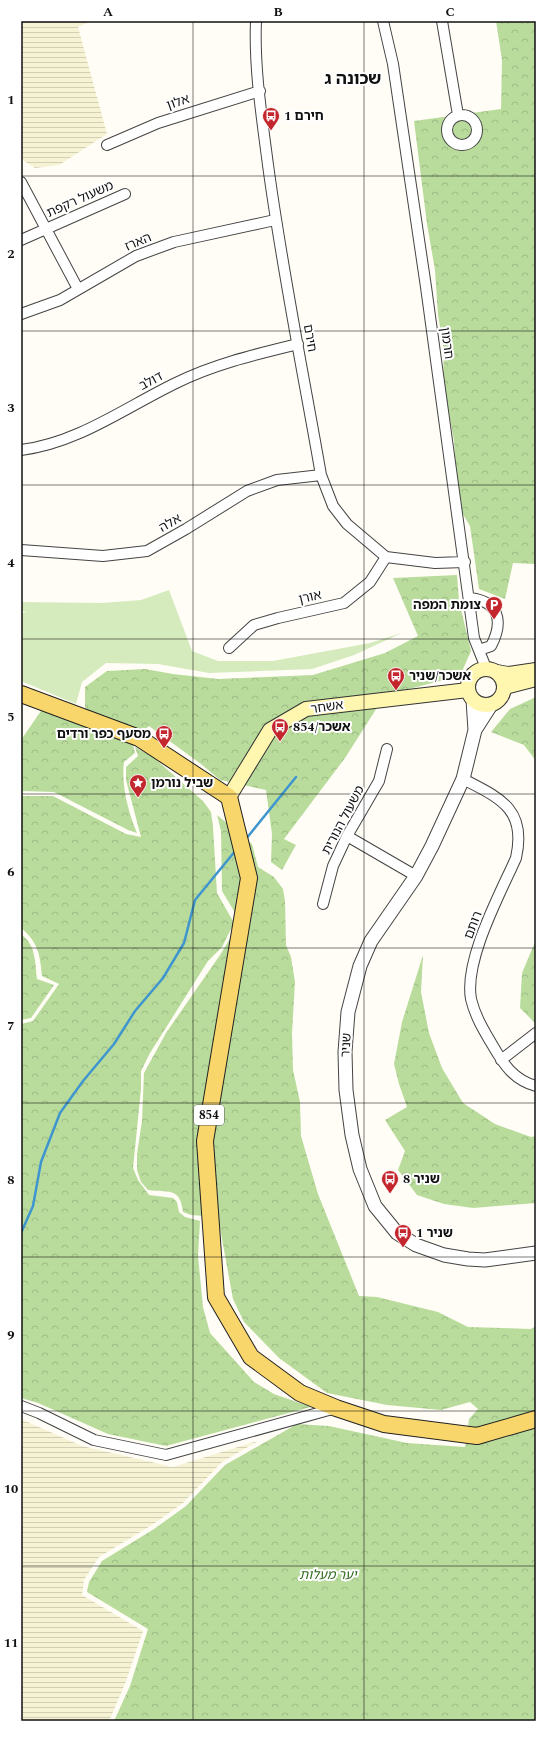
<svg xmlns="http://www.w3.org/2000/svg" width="557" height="1742" viewBox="0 0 557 1742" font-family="Spectral,'Noto Sans Hebrew',serif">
<defs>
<pattern id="farmland-rules" width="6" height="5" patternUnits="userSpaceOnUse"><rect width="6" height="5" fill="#f6f3d4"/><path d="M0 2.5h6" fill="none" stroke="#d2cfb5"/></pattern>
<pattern id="forest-crowns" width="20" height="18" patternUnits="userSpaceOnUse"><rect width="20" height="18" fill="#b9dc9c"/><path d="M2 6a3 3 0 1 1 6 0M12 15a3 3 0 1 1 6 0" fill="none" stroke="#9ebc85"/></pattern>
</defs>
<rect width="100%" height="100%" fill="#fffdf5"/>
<path fill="url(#farmland-rules)" d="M21,21H91L78,27L107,134L59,165L35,168L21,159Z
M21,1419L82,1446L173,1467L258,1441L222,1462L183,1503L152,1525L99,1557L84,1580L82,1595L143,1631L125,1684L109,1721H21Z"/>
<path fill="#d5ebbd" d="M169,590L192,651L218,661H273L370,643L402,633L354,655L312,669L209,673L158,664L106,663L82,682L76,704L21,681V613L26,612L21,610V602L102,603L141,600Z"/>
<path fill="url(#forest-crowns)" d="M496,21H536V564L513,563L505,599L479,589L470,526L458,506L454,441L443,381L444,350L438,315L435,270L427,224L414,121L501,109L502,60Z
M457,575L459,601L471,651L460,676L385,695L345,758L284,839L296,845L282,870L271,862L272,834L266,790L220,780L201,764L149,726L132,741L135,753L124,762C121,784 128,812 137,833L128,830L54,792L21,791V740L43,708L85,723V687L107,671L145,669L173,674L218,679L313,675L385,653L418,636L393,578Z
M536,697V761L524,745L491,732L510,709Z
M135,747L153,757L203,801L211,812L213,827L217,893L234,923L222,947L208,961L150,1053L141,1071V1089L133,1168L138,1180L149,1195L173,1198L177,1202L179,1212L185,1217L200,1221L198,1256L203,1307L210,1333L254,1382L274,1394L311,1407L166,1446L108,1434L38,1403L21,1398V1024L33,1021L59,984L42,976C40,954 38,942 21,928V796H53L126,834L141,837L126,780V767L138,756Z
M217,815L252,844L258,867L274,877L283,889L285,901L286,945L291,957L295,982L292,1033L293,1070L300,1102L301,1136L318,1194L359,1296L377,1297L438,1312L468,1327L531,1329L536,1326V1721H114L130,1686L148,1629L87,1592L89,1582L102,1561L154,1529L186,1506L225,1465L297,1424L329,1426L407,1443L465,1447L469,1419L478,1409L470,1402L441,1410L387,1405L327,1393L279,1358L244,1322L233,1299L218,1217L191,1215L183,1212C180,1186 168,1193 148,1190L141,1182L137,1170V1154L142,1121L144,1073L166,1033L220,955L242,919L237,916L222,891L221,831Z
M21,934C36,945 35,962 37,979L54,985L31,1018L21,1020Z
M536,940V1024L520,1008L522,973Z
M423,955L421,992L429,1033L442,1068L463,1103L495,1124L531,1137L536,1136V1203L473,1208L444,1204L417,1195L398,1170L405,1151L385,1120L407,1107L399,1084L394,1064L402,1022Z"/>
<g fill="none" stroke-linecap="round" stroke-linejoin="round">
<path stroke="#3f96cf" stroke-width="2.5" d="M246,839L296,777
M21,1233L33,1206L41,1162L60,1113L83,1081L114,1044L135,1011L163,978L184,943L195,900L236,850"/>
<defs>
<path id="minor" d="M256,21C254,69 262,118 268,165C282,269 303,372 321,475L333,506L347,524L386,557L435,563L465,562
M383,21L393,64L426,287L474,638L486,668
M442,21L458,115
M447 130a15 15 0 1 1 30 0a15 15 0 1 1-30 0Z
M107,145L158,123L260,91
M21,182L78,289
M21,240L125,194
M21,314L60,300L136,256L174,242L275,220
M21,450C78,443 126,407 176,383C214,364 257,354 298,344
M21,550L103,556L147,551L186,529L247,491L277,480L321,475
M469,598C499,601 504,621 491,646L479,650
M229,648L254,625L278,618L344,603L370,582L386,557
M463,779C500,798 527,809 516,858C500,894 464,960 471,999C475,1016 484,1031 493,1046C504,1065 514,1080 536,1086
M347,836L416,876
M323,904L333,866L347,836L379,781L387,749
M501,1060L536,1033
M21,1406L39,1413L94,1440L166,1455L336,1408"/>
<path id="tertiary" d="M473,700L475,730L463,779L432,846L416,876L371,941L360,966L348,1012L345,1052L346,1090L352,1135L360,1169L375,1206L397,1233L416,1245L444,1255L468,1259L485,1260L536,1253
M475,730L491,705"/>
<path id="secondary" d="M468 687a18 18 0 1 1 36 0a18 18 0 1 1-36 0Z
M497,672L508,674L536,670
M505,687L536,679
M229,797L270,730L306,709L468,690"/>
<path id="primary" d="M21,694L139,738L229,797L249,878L205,1141L216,1297L251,1357L300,1393L336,1408L384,1424L477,1436L536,1419"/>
</defs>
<use href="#minor" stroke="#444" stroke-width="12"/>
<use href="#tertiary" stroke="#444" stroke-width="15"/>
<use href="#secondary" stroke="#333" stroke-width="16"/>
<use href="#primary" stroke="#222" stroke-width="18"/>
<use href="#minor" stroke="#fff" stroke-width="10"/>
<use href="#tertiary" stroke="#fff" stroke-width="13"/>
<use href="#secondary" stroke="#fff6b0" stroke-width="14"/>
<use href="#primary" stroke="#f9d66b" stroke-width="16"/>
</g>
<path fill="none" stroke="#111" stroke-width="1" stroke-opacity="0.55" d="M193,21V1721M364,21V1721M21,176H536M21,331H536M21,485H536M21,639H536M21,794H536M21,948H536M21,1103H536M21,1257H536M21,1411H536M21,1566H536"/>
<defs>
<symbol id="bus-pin" viewBox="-11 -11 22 30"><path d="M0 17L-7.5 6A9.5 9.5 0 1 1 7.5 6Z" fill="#c4262e" stroke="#fff"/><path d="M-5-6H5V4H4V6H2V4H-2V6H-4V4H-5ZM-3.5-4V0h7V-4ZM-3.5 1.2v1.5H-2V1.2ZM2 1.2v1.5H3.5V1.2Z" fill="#fff"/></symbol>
<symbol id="parking-pin" viewBox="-11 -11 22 30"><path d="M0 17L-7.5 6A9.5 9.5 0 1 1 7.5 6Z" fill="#c4262e" stroke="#fff"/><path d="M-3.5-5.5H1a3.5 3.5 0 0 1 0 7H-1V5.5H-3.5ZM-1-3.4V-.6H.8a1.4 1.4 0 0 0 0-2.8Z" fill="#fff"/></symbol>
<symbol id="sight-pin" viewBox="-11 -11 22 30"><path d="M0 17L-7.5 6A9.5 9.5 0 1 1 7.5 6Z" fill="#c4262e" stroke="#fff"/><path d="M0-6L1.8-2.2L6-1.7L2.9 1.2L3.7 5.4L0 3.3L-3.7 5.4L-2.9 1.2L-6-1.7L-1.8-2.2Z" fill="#fff"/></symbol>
</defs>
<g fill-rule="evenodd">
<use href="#bus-pin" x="261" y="106" width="20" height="27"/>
<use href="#parking-pin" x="484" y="595" width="20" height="27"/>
<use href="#bus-pin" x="386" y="666" width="20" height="27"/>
<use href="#bus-pin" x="270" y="717" width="20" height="27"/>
<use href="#bus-pin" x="154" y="724" width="20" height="27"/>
<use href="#sight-pin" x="128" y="773" width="20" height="27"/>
<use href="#bus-pin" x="380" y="1169" width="20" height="27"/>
<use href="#bus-pin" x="393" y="1223" width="20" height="27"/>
</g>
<g text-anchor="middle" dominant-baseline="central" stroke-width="4" stroke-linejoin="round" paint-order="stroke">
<rect fill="#fff" stroke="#585858" stroke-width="1" x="194" y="1105" width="30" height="20" rx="3"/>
<g font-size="12" font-weight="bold" fill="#111">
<text x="209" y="1115">854</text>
</g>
<g font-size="13" fill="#111" stroke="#fff">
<text transform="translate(178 102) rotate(-19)">אלון</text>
<text transform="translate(80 199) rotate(-24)">משעול רקפת</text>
<text transform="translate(138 242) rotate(-23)">הארז</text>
<text transform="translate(310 338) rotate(80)">חירם</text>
<text transform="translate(447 343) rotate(82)">חרמון</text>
<text transform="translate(151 381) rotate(-28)">דולב</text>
<text transform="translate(170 523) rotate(-30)">אלה</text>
<text transform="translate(310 597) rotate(-13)">אורן</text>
<text transform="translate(327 707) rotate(-8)">אשחר</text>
<text transform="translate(343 820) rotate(-62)">משעול הנורית</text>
<text transform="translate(473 925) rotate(-69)">רותם</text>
<text transform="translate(346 1045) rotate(-87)">שניר</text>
</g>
<g font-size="13" font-weight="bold" fill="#111" stroke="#fff" text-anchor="start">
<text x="284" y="116">חירם 1</text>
<text x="481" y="605" text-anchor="end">צומת המפה</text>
<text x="409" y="676">אשכר/שניר</text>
<text x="293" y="727">אשכר/854</text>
<text x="151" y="734" text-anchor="end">מסעף כפר ורדים</text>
<text x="151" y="783">שביל נורמן</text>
<text x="403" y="1179">שניר 8</text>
<text x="416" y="1233">שניר 1</text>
</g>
<g font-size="13" font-style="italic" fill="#2f6b1f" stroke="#fff">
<text x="328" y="1575">יער מעלות</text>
</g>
<g font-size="17" font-weight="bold" fill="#111" stroke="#fff">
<text x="353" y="79">שכונה ג</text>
</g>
</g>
<rect width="557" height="1742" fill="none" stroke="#ffffff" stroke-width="44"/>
<rect x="22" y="22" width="513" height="1698" fill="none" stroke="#111" stroke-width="1.5"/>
<g font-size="13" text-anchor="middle" font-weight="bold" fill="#111">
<text x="108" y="16">A</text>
<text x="278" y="16">B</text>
<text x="450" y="16">C</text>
<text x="11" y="104">1</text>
<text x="11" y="258">2</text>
<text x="11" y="412">3</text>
<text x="11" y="567">4</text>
<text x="11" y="721">5</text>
<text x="11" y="876">6</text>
<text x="11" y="1030">7</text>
<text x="11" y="1184">8</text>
<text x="11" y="1339">9</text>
<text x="11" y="1493">10</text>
<text x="11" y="1647">11</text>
</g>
</svg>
